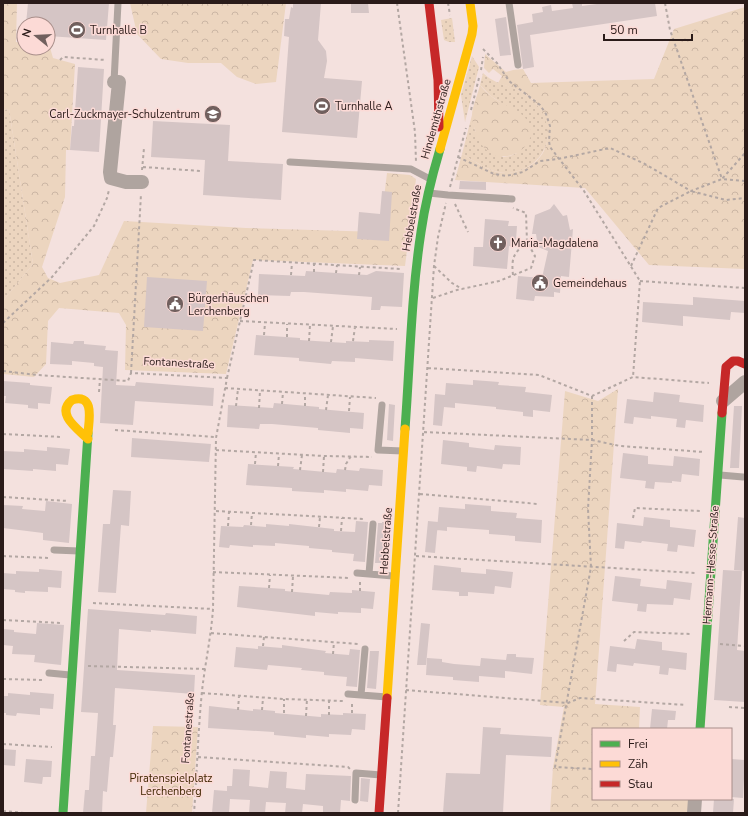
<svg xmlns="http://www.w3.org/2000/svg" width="748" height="816" viewBox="0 0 748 816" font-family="'Nunito Sans',sans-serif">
<defs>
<pattern id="grass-dots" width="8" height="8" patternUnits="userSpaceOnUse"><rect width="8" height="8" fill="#ecd5bf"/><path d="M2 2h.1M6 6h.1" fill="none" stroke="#cbb6a4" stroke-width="1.8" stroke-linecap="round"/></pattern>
<pattern id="forest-crowns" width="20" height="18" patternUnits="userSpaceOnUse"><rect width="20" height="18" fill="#ecd5bf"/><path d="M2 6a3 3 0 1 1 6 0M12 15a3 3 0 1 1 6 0" fill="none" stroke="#cbb6a4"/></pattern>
</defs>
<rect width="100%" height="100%" fill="#f4e1de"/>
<path fill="url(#grass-dots)" d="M452,18L455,42H449L444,40L441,20Z
M472,56L479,67L465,122L461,95Z
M483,73C493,83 504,84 516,89C526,93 535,101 541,110C560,138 539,172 506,173C490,173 475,161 462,154L472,115L475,131L503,157L510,156L517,153L500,102L491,96L480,85Z
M9,109L33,264L3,301V110Z"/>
<path fill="url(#forest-crowns)" d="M3,3H17L16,42L24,43V48H48L49,44L53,58L75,64L70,150H66L65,197L42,267L48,278L60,283L99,275L124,221L246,228L380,232L387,173L410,175L416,179L405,266L253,260L226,374L125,370L126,325L119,313L59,308L48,321L46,364L34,377L3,374V301L33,264L9,109L3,110Z
M130,3H286L276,82L256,84L237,77L221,63H188L161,59L137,34Z
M745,7V269L649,265L585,188L455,180L462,154C473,160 485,169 497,172C515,176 539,166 545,148C552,132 545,112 533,100C523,90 510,87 498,83L502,76L493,69L489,73L484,68L485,54L506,72L513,70L523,69L531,83L654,79L674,29Z
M480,85C483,89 487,93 491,96C502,105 518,108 527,120C546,146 494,178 477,136C475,130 472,122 472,115C472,107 478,94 480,85Z
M618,389L595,704L640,707L639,729H593V799H691L690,813H550L553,767L564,707L540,705L565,391L598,401Z
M153,726L198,727L192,813H146Z"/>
<path fill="#d5c5c5" d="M28,3H109L106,40L48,36V24H26Z
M293,3H321L318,40L326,51L327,61L324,78L362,81L357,138L282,132L289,37L284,36L285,19H289L291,7L293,8Z
M351,3H368L369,13H351Z
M572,3H582V6L604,3H655L657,16L530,35L534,67L523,69L517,25L533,22L532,14L543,12L542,7L551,5L552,11L573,8Z
M506,17L511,55L500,56L495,19Z
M78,67L104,69L99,152L70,150L72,126H74Z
M153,121L230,125L228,161L283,164L281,200L203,195L205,160L151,157Z
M460,181L486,182V190L459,189Z
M382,191L392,192L389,241L357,239L359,212L380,214Z
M554,204L563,216L567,215L570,230L573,229L569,277L561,276L560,293L554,292V297L535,296L534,301L516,299L518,276L542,278L548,251L538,247L536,234H532L535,215L550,209Z
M485,219L509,221L508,226H517L516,240L514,239L513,247L509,246L507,269L473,266L474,247H483Z
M306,271L367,275L376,271L404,273L402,307L381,306L380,310H371L372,297L304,292H291L290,296L258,295L259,274L305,276Z
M147,277L207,281L203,331L144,327Z
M693,297L745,301V313L731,312L730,320L683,316V326L642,322L643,302L693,305Z
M256,335L300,338V340L346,343V341L369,342V340L394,341L393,361L355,358V362L332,361L331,364L299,361V358L254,355Z
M74,341H84V344L106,346L105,350L118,351L116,385L135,386L136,382L214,388L213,406L135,401L133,425L100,423L103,367L94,366V363L72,361V365L50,364L51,342L73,344Z
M473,380L499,382L498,385L526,387L525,392L552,395L550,412L533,410V417L523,416V412L496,409V407L455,403V408L444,407L442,426L433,425L435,394L445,395L446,383L473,385Z
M3,381L30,383V385L52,387L50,404L38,403V409L28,408V405L5,403L6,396H3Z
M654,392L680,395L679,402L704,405L703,422L686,420L685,428L676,427L677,419L651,416V419L634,417L633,424L624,423L627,399L653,402Z
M274,403L319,407V409L364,413L363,429L350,428V433L318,430V428L272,424H260L259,429L227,427L228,405L273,408Z
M389,404L395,405L393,441L387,440Z
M734,406H742L739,468H730Z
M132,438L211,444L209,462L131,457Z
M443,440L469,443V447L494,450L495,445L521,447L520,465L503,464L502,469L477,466L476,472L467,471V467L441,464Z
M47,447L70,449L68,465L56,464V471L33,469V471L3,469V451L24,452V449L47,451Z
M623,453L648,456V464L673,466L674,456L700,459L699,476L682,474L681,482L672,481V483L655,482L654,489L645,488L646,481L620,478Z
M248,464L294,467L293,469L336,473L337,469L359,471L360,468L383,470L382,486L369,485L368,491L346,489V492L324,490V493L292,491V488L246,485Z
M113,490L131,491L129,526L121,525L116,593L98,592L103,524H110Z
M46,501L72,504L69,543L43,540V533L3,528V505L23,506L22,509L45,511Z
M465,504L491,506V511L517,513L516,518L542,520L541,543L515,541V536L489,534V530L447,527V531L437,530L439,507L465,509Z
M644,517L670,520V527L696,530L694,547L678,545L677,552L667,551L668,544L642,541L641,543L625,541L624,549L615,548L617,523L643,526Z
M738,517L745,518V571L734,570Z
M356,521L368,522L365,562L353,561L354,554L332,552V550L309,548V546L275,543V546L253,545V547L230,545L229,548L219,547L221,526L243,527L244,525L266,527V524L289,526V524L334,529V531L355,532Z
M428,521L438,522L435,553L425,552Z
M382,522H387L384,563H375L378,523H382Z
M434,565L461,568V572L486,574V569L513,572L511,588L495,586L494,594L468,592V596H459V592L432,590Z
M39,569L62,571L61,588L48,587V592L25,591V593L15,592V590L3,589V573L16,574V571L39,572Z
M723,570L742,571L737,650L745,651V702L714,700Z
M615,576L641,579L640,586L666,589L667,580L692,583L690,600L674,598L673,605L647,604L646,612L637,611L638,604L612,601Z
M239,586L285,589V591L329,595L330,592L352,593V590L375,592L373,609L361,608V613L338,612V614L315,612V616L237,607Z
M88,609L165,615L166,613L197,616L196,634L151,630V632L119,629L117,670L195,675L194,694L115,688L113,725H116L113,757H110L107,792L103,791L102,813H83L85,790H89L91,756H95L98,713L81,712Z
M37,623L64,625L61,665L34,662L35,655L12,654L13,646L3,645V629L14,630V632L36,634Z
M421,623L430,624L426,665H417Z
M637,639L662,642V650L687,653L686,670L669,668L668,675L659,674L660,666L634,663L633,666L617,664L616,672L607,671L610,646L635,649Z
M282,645L326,651L325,653L349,655L350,649L360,650L357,687L346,686L347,677L324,675V672L301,670L302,668L268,665L267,670L234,667L236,647L258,649V646L282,648Z
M370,651H379L376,689L367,688Z
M507,654H516V657L534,658L532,674L505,671V678L479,676V682L453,680V677L426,675L427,658L442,659V662L454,664L480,666L481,658L506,660Z
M30,692L54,694L53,709L40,708V715L17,713L16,716L6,715V713H3V696H8V693L30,695Z
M209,706L253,711V709L275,711V713L321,717V714L343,715V713L366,714L365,730L352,729L351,735L329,734V737L306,735V738L274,735V732L208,728Z
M652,709L676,711L675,720H668L667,729H650Z
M483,727L501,728L500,734L552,737L551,757L506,755L503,813H443L446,773L480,774Z
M3,749L16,750L15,766L3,765Z
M26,759L52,761L51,777H43L42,784L24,782Z
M731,759L745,760L743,798L731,797Z
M233,769L250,770L249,786L268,788L270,771L287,772L286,788L305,790L306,774L351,776L350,801L341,800L340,813H323V806L303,804L302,813H285L286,803L266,802L265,813H249L250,800L230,799L229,813H212L214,790L227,791V786H232Z
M361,778L370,779L368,802L360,801Z
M714,799H734L733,813H713Z"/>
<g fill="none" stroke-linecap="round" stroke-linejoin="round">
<path stroke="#b3a7a3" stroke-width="2" stroke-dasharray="3 3" stroke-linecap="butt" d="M397,3L415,132L416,162
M448,3L450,15
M665,3L670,30L722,179L745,153
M483,49L497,63L509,81L540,105L546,114L550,126L549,141L550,147L584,191L640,281L633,377
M60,60L63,57L106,60
M481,70L483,57
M471,110L479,78
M458,157L494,174L506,176L523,172L540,161L558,159L610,148L645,164L691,191L722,179L745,181
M143,167L201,171
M142,170L144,148
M450,187L466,128
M455,204L468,232
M434,266L452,283L462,289
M631,266L658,208L691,191L726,200L745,198
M314,272V264
M336,273L337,265
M291,275L292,263
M359,275L360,267
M513,275C511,257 514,253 527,242
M640,281L745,288
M433,298L457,290L499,281L531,268L535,256L527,242L526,213L513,208
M240,321L397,329
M3,323L52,277L94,226L107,198L109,190
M264,335L265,323
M287,337V324
M309,341L310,325
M353,341L355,327
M331,342L333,326
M428,368L539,375L592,396L633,377L709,383
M3,371L37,375L128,381L131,373L227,378L216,438L213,609C211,637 205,664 202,691C198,731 197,772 194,813
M131,373L141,194
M227,378L254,260L400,269
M225,388L376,398
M99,392L100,379
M592,396V440L588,509L591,567L555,767L593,769
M282,404L283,392
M236,406L238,389
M305,406V394
M259,408L260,391
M326,410L328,395
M349,411L350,397
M115,430L215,437
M424,432L592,440L620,446L704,452
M3,434L62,437
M216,450L324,456L372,457
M255,464L256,452
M278,466L279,454
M300,470L302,455
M345,470L346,464L351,456
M323,472L324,456
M420,494L538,504
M3,497L68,501
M216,511L365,519
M633,518L635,508L700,511
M251,525L252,513
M228,526L229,512
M319,527L320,517
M341,531L342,518
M3,556L50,558
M416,556L695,573
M213,572L350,578
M269,588L270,575
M360,591V582
M292,592L293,576
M93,603L213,609
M3,620L61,623
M211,633L358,644
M624,641L634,632L691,634
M720,644L745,646
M263,646L264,637
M333,654L334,642
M88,666L205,669
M3,679L43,680
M406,690L568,703L580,698L686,705
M202,693L284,699L343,701
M729,707L745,708
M238,710L239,696
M262,710L263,698
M284,713V699
M352,713V703
M329,715V700
M306,716L307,699
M3,744L52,747
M198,757L348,767L350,769
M3,811L25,813
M398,813L434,266L438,237L446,203"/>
<path stroke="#afa49f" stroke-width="7" d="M509,3L518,65
M114,82L118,3
M290,162L411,169L430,179
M429,193L448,195L512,199
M382,405L378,450L403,451
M720,475L743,477
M54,550L79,551
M357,573L393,576
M369,574L373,524
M49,673L70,675
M348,694L387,697
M361,695L365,649
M355,800L356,773L381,775"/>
<path stroke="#afa49f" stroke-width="14" d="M114,82H119L110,172L111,178L126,182H142
M723,401L745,382
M694,813L695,799"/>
<path stroke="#4caf50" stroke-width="9" d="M405,429C410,363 411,297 421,232C425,204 432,176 440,149
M700,729L722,413
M63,813L88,433"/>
<path stroke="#ffc107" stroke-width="9" d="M440,149L472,34L473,26L470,3
M88,439C78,429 55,414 72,400C95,393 89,420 88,433
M387,698L405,429"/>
<path stroke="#c62828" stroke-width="9" d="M429,3L438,80L439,127
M722,413L726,367L733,361H738L745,364
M379,813L387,698"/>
</g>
<defs>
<symbol id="stadium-disc" viewBox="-11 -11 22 22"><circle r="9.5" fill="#71605e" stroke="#fcdad6"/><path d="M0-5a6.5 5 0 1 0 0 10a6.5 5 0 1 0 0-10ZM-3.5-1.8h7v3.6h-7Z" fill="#fff"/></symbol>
<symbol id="school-disc" viewBox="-11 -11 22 22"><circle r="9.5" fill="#71605e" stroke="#fcdad6"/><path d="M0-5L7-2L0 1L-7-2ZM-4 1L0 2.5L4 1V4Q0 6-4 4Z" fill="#fff"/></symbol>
<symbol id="church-disc" viewBox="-11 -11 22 22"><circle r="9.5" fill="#71605e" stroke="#fcdad6"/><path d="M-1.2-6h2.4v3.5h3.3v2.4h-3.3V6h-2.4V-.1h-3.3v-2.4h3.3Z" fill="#fff"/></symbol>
<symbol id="civic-disc" viewBox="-11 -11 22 22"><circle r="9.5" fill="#71605e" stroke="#fcdad6"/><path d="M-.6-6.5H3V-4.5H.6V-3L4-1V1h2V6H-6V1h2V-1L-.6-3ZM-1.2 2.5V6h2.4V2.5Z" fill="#fff"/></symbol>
</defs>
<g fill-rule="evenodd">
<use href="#stadium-disc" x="67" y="20" width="20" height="20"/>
<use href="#stadium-disc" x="312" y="96" width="20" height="20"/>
<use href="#school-disc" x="203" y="104" width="20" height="20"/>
<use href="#church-disc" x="488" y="233" width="20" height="20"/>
<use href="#civic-disc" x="530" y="273" width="20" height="20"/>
<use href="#civic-disc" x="165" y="294" width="20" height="20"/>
</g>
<g text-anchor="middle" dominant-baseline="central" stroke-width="3" stroke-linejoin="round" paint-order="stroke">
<g font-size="11" fill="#2a1b19" stroke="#fcdad6" text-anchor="start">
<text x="90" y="30">Turnhalle B</text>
<text x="335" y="106">Turnhalle A</text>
<text x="200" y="114" text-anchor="end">Carl-Zuckmayer-Schulzentrum</text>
<text x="511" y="243">Maria-Magdalena</text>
<text x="553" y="283">Gemeindehaus</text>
<text x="188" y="298">Bürgerhäuschen<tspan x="188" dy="13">Lerchenberg</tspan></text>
</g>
<g font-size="11" fill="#2a1b19" stroke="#fcdad6">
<text transform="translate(436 119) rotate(-74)">Hindemithstraße</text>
<text transform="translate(412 218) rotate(-80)">Hebbelstraße</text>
<text transform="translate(179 363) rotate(3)">Fontanestraße</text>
<text transform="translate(386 541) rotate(-86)">Hebbelstraße</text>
<text transform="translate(711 565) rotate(-86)">Hermann-Hesse-Straße</text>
<text transform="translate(188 728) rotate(-86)">Fontanestraße</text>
</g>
<g font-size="11" fill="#3f2600" stroke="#fcdad6">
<text x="171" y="778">Piratenspielplatz<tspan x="171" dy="13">Lerchenberg</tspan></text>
</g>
</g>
<rect width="748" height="816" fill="none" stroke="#2a1b19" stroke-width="8"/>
<rect x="592" y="728" width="140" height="72" fill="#fcdad6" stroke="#a88e8a"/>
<rect x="600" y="741" width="20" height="6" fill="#4caf50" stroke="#a88e8a"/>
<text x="628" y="748" font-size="12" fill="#2a1b19">Frei</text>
<rect x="600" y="761" width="20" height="6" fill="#ffc107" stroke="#a88e8a"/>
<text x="628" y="768" font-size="12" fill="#2a1b19">Zäh</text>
<rect x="600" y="781" width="20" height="6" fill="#c62828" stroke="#a88e8a"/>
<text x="628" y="788" font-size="12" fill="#2a1b19">Stau</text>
<g transform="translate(36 36) rotate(288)"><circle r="19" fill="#fcdad6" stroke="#a88e8a"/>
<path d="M0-3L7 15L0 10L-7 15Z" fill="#71605e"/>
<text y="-6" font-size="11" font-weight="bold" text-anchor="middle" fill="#2a1b19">N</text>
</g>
<path d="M604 34v6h88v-6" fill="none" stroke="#2a1b19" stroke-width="2"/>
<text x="610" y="34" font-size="12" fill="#2a1b19" stroke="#fcdad6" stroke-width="3" paint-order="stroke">50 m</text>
</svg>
